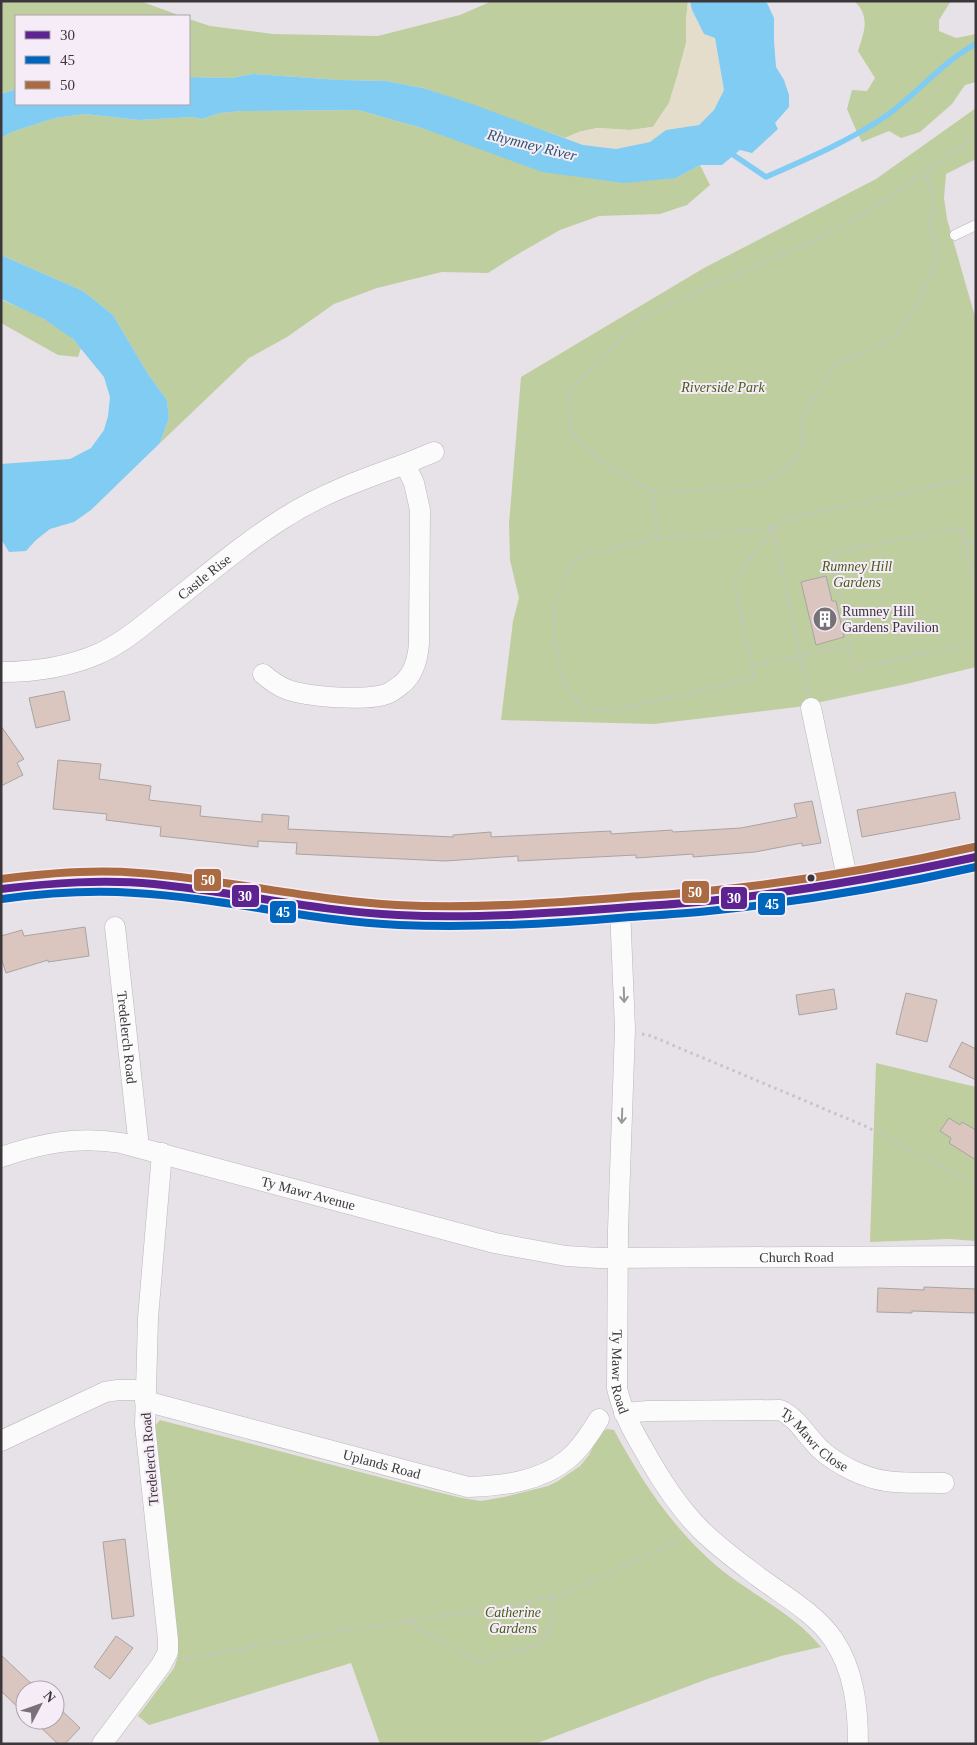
<svg xmlns="http://www.w3.org/2000/svg" width="977" height="1745" viewBox="0 0 977 1745" font-family="Georgia,serif">
<rect width="100%" height="100%" fill="#e7e2e7"/>
<path fill="#bfce9e" d="M1,1H140L181,16H16V89L1,94Z
M492,1H688L686,20V43L677,77L669,103L653,127L630,130L597,128L579,132L565,138L423,88L386,81L340,80L253,74L231,78L189,77V19L210,26L273,34L378,36L460,15Z
M854,1H951L939,20V31L956,38L976,34V82L965,85L952,104L920,132L901,138L889,131L862,142L856,130L847,109L852,90L867,91L875,78L858,51C864,32 871,16 854,1Z
M976,108V159L946,174L944,198L947,219L976,320V667L906,684L797,707L654,724L501,720L513,621L519,598L510,560L509,524L521,377L704,268L876,179Z
M358,110L422,128L676,178L700,165L710,185L687,205L660,214L599,216L560,230L518,254L488,273L442,272L377,288L334,304L287,337L249,358L160,443L169,418L167,400L148,374L113,315L83,291L1,255V138L12,132L55,118L84,114L139,120L193,117L202,119L220,113L242,111Z
M1,300C29,311 62,324 81,348L78,357L58,355L1,323Z
M876,1063L976,1087V1241L949,1239L870,1242Z
M160,1420L429,1490L462,1498L481,1501L504,1497L548,1486L558,1481L580,1466L589,1455L600,1433L607,1429L614,1430C644,1486 678,1536 728,1575C759,1598 797,1617 821,1647L781,1656L710,1678L535,1744H380L351,1663L149,1725L138,1716L174,1668L178,1656L174,1654L154,1427Z"/>
<path fill="#e5ddcb" d="M688,1H690L692,10L704,34L715,38L724,90L714,110L699,125L666,130L650,142L616,149L583,145L565,138L579,132L597,128L630,130L653,127L669,103L677,77L686,43V20Z"/>
<path fill="#81ccf3" d="M690,1H765L767,3L774,18V41L776,67L784,80L789,95V107L775,123L778,129L752,153L740,150L722,165H700L676,178L624,183L542,172L422,128L358,110L242,111L220,113L202,119L193,117L139,120L84,114L55,118L12,132L1,138V94L16,89V104H189V77L231,78L253,74L340,80L386,81L423,88L472,104L583,145L616,149L650,142L666,130L699,125L714,110L724,90L715,38L704,34L692,10Z
M1,255L83,291L113,315L148,374L167,400L169,418L160,443L91,510L74,522L50,529L36,540L26,551L9,552L1,539V464L70,459L91,448L104,430L108,416L110,397L104,377L73,339L44,319L1,299Z"/>
<g fill="none" stroke-linecap="round" stroke-linejoin="round">
<path stroke="#81ccf3" stroke-width="5.5" d="M729,152L766,177C807,159 849,141 886,116C917,94 942,62 976,44"/>
</g>
<path fill="#dac6bf" stroke="#a8a4a4" d="M826,576L832,601H836L844,637L816,645L801,582Z
M64,691L70,720L36,728L29,698Z
M1,726L24,759L17,763L23,775L1,786Z
M58,760L101,764L99,779L151,786L149,800L201,806L200,816L262,822V814L289,816L288,829L453,837V835L491,832V837L611,831V834L672,830L673,832L741,828L797,817L794,804L812,801L821,843L802,846V843L755,852L693,857V854L636,858V855L518,861V856L445,861L296,854L297,843L258,841V847L160,836L161,827L106,820L107,814L53,809Z
M955,792L960,819L862,837L857,810Z
M85,927L89,956L48,962V960L6,973L1,958V936L22,930L24,936Z
M834,989L837,1009L799,1015L796,995Z
M906,993L937,1000L927,1042L896,1034Z
M962,1042L976,1049V1080L949,1067Z
M949,1118L960,1125L962,1122L976,1130V1160L949,1143L951,1138L940,1131Z
M924,1287L976,1289V1313L912,1311V1313L877,1312L878,1288L924,1290Z
M125,1539L134,1616L112,1619L103,1542Z
M116,1636L133,1648L110,1679L94,1667Z
M1,1655L38,1690H25V1714L1,1691Z
M55,1704L80,1728L65,1744H58L33,1720H55Z"/>
<g fill="none" stroke-linecap="round" stroke-linejoin="round">
<defs>
<path id="lane" d="M955,235L976,225"/>
<g id="street">
<path d="M405,464L434,452"/>
<path id="s1" d="M1,672C33,672 68,667 98,654C119,645 139,629 157,614C199,582 239,546 284,518C321,494 363,479 405,464L414,483L420,510L419,643C418,658 414,674 402,684C398,687 393,691 389,693C368,702 307,697 286,689C278,686 270,680 263,674"/>
<path d="M811,708L848,882"/>
<path id="s2" d="M620,908L625,1029L618,1230L617,1388C622,1411 632,1430 644,1450C660,1479 678,1507 701,1530C719,1548 740,1563 760,1578C784,1596 815,1613 833,1639C854,1670 858,1706 858,1744"/>
<path id="s3" d="M115,927L139,1147"/>
<path id="s4" d="M1,1157C42,1143 78,1136 121,1143L495,1243L566,1256L599,1258L976,1256"/>
<path id="s5" d="M145,1401L468,1487C501,1486 540,1482 568,1459C580,1449 590,1434 599,1419"/>
<path id="s6" d="M624,1413L648,1411L780,1410C797,1417 807,1437 821,1450C838,1465 864,1478 886,1481C905,1484 925,1482 944,1483"/>
<path d="M1,1441L105,1392L118,1390H145"/>
<path d="M102,1744L161,1665L168,1652V1640L145,1425L148,1318L162,1153"/>
</g>
<path id="secondary" d="M1,889C52,882 103,879 154,884C235,892 316,911 398,915C472,918 546,913 620,908C636,906 653,906 669,905C772,896 875,880 976,857"/>
</defs>
<use href="#lane" stroke="#bab7ba" stroke-width="11"/>
<use href="#street" stroke="#bab7ba" stroke-width="21"/>
<use href="#secondary" stroke="#bab7ba" stroke-width="29"/>
<path stroke="#c6c5c6" stroke-width="3" stroke-dasharray="2.5 4" stroke-linecap="butt" d="M976,477L784,520L773,527L734,582L752,666L849,646L854,669L976,642
M654,492L693,491L753,485L777,475L798,458L803,443L802,418L838,361L857,355L884,343L898,332L917,305L936,262L937,251L930,226L934,207L929,180L923,174
M657,538L654,492L607,466L570,430L569,390L646,315L821,237L876,207L976,135
M976,542L965,544L976,594
M849,646L832,553L961,527L965,544
M752,666L754,678L609,711L582,709L563,682L554,636L553,607L571,564L586,554L657,538L712,535L773,527L808,692
M642,1034L651,1036L865,1126L976,1184
M406,1621L478,1662L536,1646L549,1630L553,1617L552,1597
M183,1659C257,1646 331,1632 406,1621C461,1613 518,1608 571,1591L684,1538"/>
<use href="#lane" stroke="#fbfbfb" stroke-width="10"/>
<use href="#street" stroke="#fbfbfb" stroke-width="20"/>
<use href="#secondary" stroke="#fbfbfb" stroke-width="28"/>
<defs>
<path id="bus-1" d="M1,889C52,883 103,879 154,884C235,892 316,911 398,915C475,919 553,913 630,907C656,905 682,904 708,901C798,892 887,876 976,857"/>
<path id="bus-2" d="M2,899C46,893 91,890 135,893C223,898 310,921 399,925C476,928 553,924 630,917C656,915 682,914 709,911C799,902 887,887 976,867"/>
<path id="bus-3" d="M1,879C47,873 93,869 139,873C225,879 310,900 397,905C474,909 552,903 628,897C655,895 681,894 707,891C797,882 886,867 974,847"/>
</defs>
<use href="#bus-1" stroke="#f6ecf7" stroke-width="11"/>
<use href="#bus-2" stroke="#f6ecf7" stroke-width="11"/>
<use href="#bus-3" stroke="#f6ecf7" stroke-width="11"/>
<use href="#bus-1" stroke="#5d2491" stroke-width="8"/>
<use href="#bus-2" stroke="#0065bd" stroke-width="8"/>
<use href="#bus-3" stroke="#aa6b43" stroke-width="8"/>
</g>
<defs><path id="oneway-shaft" d="M-6 0H5M1.5-3L5.5 0L1.5 3" fill="none" stroke-width="1.6" stroke-linecap="round" stroke-linejoin="round" transform="scale(1.25)"/></defs>
<g stroke="#9a989a">
<use href="#oneway-shaft" transform="translate(624 995) rotate(88)"/>
<use href="#oneway-shaft" transform="translate(622 1116) rotate(92)"/>
</g>
<defs>
<symbol id="building-disc" viewBox="-11 -11 22 22"><circle r="9.5" fill="#777277" stroke="#f6ecf7"/><path d="M-4-6H4V6H1V3H-1V6H-4ZM-2.5-4.3h1.7v1.8h-1.7ZM.8-4.3h1.7v1.8H.8ZM-2.5-1h1.7V.8h-1.7ZM.8-1h1.7V.8H.8Z" fill="#fff"/></symbol>
</defs>
<g fill-rule="evenodd">
<use href="#building-disc" x="811" y="605" width="28" height="28"/>
</g>
<circle fill="#3a363a" stroke="#f6ecf7" stroke-width="2" cx="811" cy="878" r="4.5"/>
<g text-anchor="middle" dominant-baseline="central" stroke-width="4" stroke-linejoin="round" paint-order="stroke">
<g font-size="14" font-style="italic" fill="#485c1b" stroke="#f6ecf7">
<text x="723" y="387">Riverside Park</text>
<text x="857" y="566">Rumney Hill<tspan x="857" dy="16">Gardens</tspan></text>
<text x="513" y="1612">Catherine<tspan x="513" dy="16">Gardens</tspan></text>
</g>
<g font-size="14" fill="#3a363a" stroke="#f6ecf7">
<text stroke="none"><textPath href="#s1" startOffset="231">Castle Rise</textPath></text>
<text stroke="none"><textPath href="#s3" startOffset="111">Tredelerch Road</textPath></text>
<text stroke="none"><textPath href="#s4" startOffset="316">Ty Mawr Avenue</textPath></text>
<text stroke="none"><textPath href="#s4" startOffset="812">Church Road</textPath></text>
<text stroke="none"><textPath href="#s2" startOffset="464">Ty Mawr Road</textPath></text>
<text stroke="none"><textPath href="#s6" startOffset="202">Ty Mawr Close</textPath></text>
<text transform="translate(150 1459) rotate(-95)">Tredelerch Road</text>
<text stroke="none"><textPath href="#s5" startOffset="245">Uplands Road</textPath></text>
</g>
<g font-size="14" fill="#3a363a" stroke="#f6ecf7" text-anchor="start">
<text x="842" y="611">Rumney Hill<tspan x="842" dy="16">Gardens Pavilion</tspan></text>
</g>
<g font-size="15" font-style="italic" fill="#29566d" stroke="#f6ecf7">
<text transform="translate(532 145) rotate(14)">Rhymney River</text>
</g>
</g>
<g stroke="#f6ecf7" stroke-width="2">
<rect x="193" y="868" width="29" height="24" rx="5" fill="#aa6b43"/>
<rect x="681" y="880" width="29" height="24" rx="5" fill="#aa6b43"/>
<rect x="231" y="884" width="29" height="24" rx="5" fill="#5d2491"/>
<rect x="720" y="886" width="28" height="24" rx="5" fill="#5d2491"/>
<rect x="757" y="892" width="29" height="24" rx="5" fill="#0065bd"/>
<rect x="269" y="900" width="28" height="24" rx="5" fill="#0065bd"/>
</g>
<g font-size="14" text-anchor="middle" font-weight="bold" fill="#fff">
<text x="208" y="885">50</text>
<text x="695" y="897">50</text>
<text x="245" y="901">30</text>
<text x="734" y="903">30</text>
<text x="772" y="909">45</text>
<text x="283" y="917">45</text>
</g>
<rect width="977" height="1745" fill="none" stroke="#3a363a" stroke-width="5"/>
<rect x="15" y="15" width="175" height="90" fill="#f6ecf7" stroke="#aba3ab"/>
<rect x="25" y="31" width="25" height="8" fill="#5d2491" stroke="#aba3ab"/>
<text x="60" y="40" font-size="15" fill="#3a363a">30</text>
<rect x="25" y="56" width="25" height="8" fill="#0065bd" stroke="#aba3ab"/>
<text x="60" y="65" font-size="15" fill="#3a363a">45</text>
<rect x="25" y="81" width="25" height="8" fill="#aa6b43" stroke="#aba3ab"/>
<text x="60" y="90" font-size="15" fill="#3a363a">50</text>
<g transform="translate(40 1705) rotate(49)"><circle r="24" fill="#f6ecf7" stroke="#aba3ab"/>
<path d="M0-4L9 19L0 12L-9 19Z" fill="#777277"/>
<text y="-8" font-size="14" font-weight="bold" text-anchor="middle" fill="#3a363a">N</text>
</g>
</svg>
